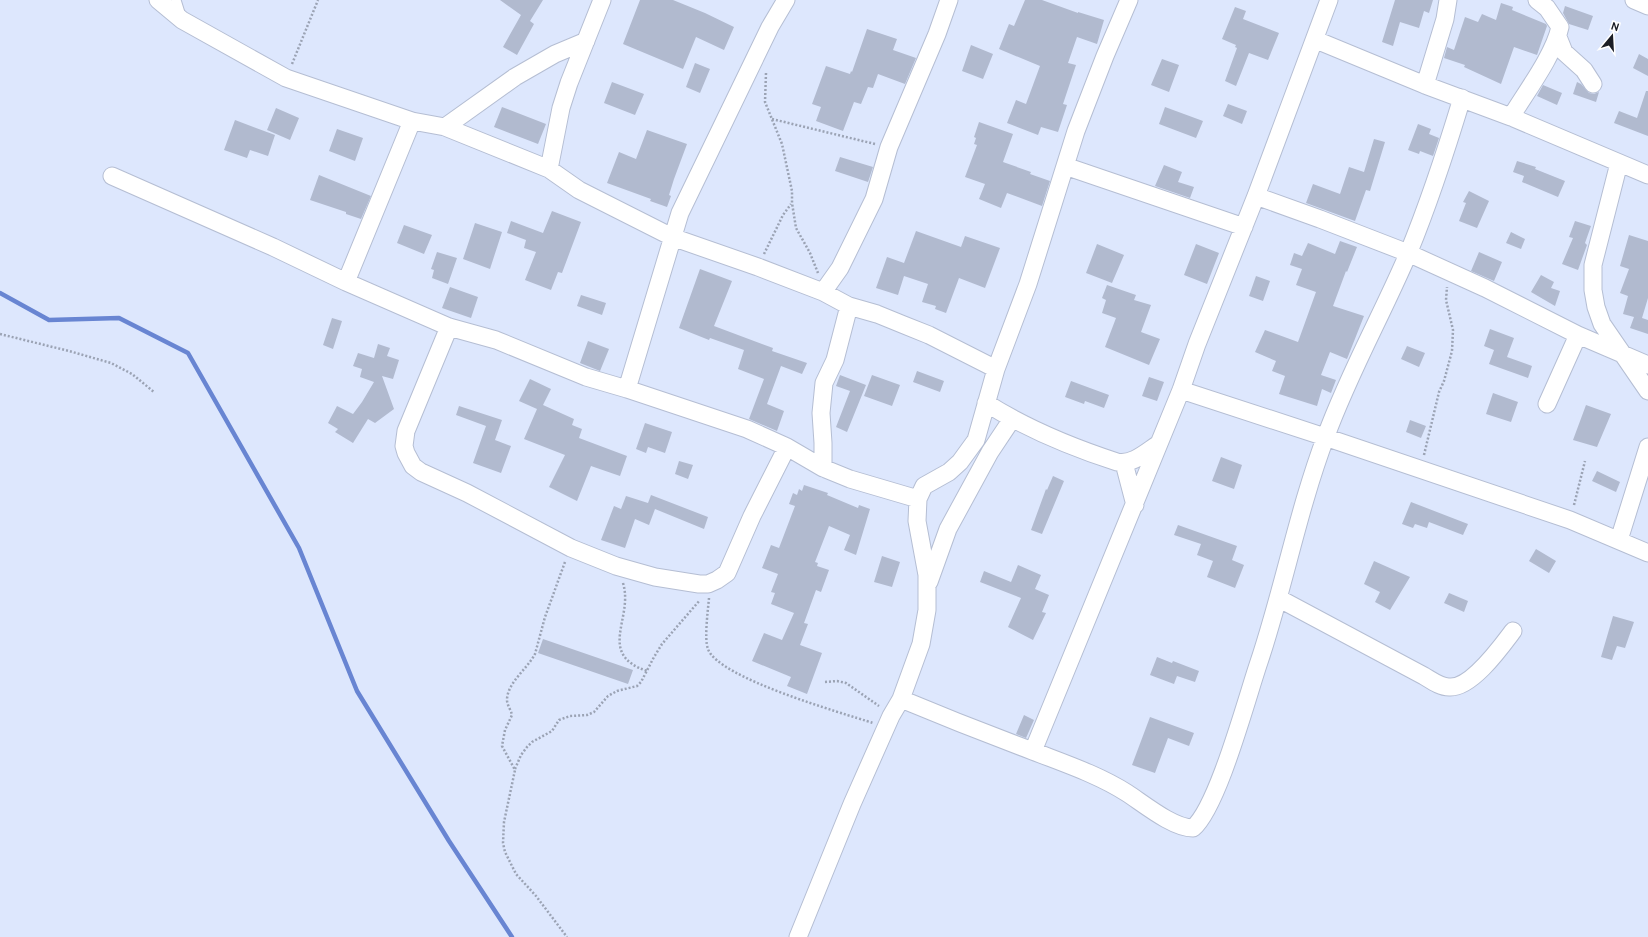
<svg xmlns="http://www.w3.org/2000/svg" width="1648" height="937" viewBox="0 0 1648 937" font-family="Cabin,sans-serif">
<rect width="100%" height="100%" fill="#dde7fd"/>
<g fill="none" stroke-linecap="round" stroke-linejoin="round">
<path stroke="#6885d2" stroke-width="4.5" d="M0,293L49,320L119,318L188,353L299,548L357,691L449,841L512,937"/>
</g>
<path fill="#b1bacf" d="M500,0H543L530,21L534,24L517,55L503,47L521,15Z
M640,0H673L705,13L734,27L724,50L696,37L683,69L623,44Z
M1025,0H1042L1078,13V12L1104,20L1097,44L1077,37L1068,63L1076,65L1063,104L1067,105L1058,132L1041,127L1038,135L1007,123L1016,100L1026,104L1040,66L999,49L1009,24L1014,26Z
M1395,0H1433L1429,13L1424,11L1419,28L1400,22L1393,46L1382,42Z
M1501,3L1513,7L1512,10L1546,24L1547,26L1537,55L1514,47L1501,84L1464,67L1465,65L1444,58L1447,47L1454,50L1465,17L1478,22L1482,14L1496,20Z
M1565,6L1593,16L1588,30L1569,24L1563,13Z
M1235,7L1246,11L1243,19L1279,33L1268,60L1249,53L1236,86L1225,81L1237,48L1235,47L1236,45L1222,39Z
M867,29L897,39L893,50L916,58L905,84L878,74L873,88L868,87L861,104L854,102L843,131L816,121L821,107L812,104L826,66L850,74L851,71L852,72Z
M971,45L993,54L983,79L962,71Z
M1639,54L1648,59V76L1633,68Z
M1162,59L1179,65L1169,92L1151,85Z
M695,63L710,69L700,93L686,87Z
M612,82L644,94L635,115L604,103Z
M1577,82L1581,84L1589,93L1594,94L1599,92L1596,102L1573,94Z
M1543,85L1562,93L1557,105L1537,96Z
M1646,91H1648V136L1614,123L1619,111L1637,118Z
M1228,104L1247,111L1242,124L1223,116Z
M502,107L546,124L538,144L494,127Z
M1165,107L1203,121L1196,138L1159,124Z
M276,108L299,118L290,140L267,130Z
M235,120L275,135L268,156L250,150L247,158L224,150Z
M979,122L1013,134L1003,162L1031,172L1030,174L1050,181L1042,206L1007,193L1001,208L979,199L985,184L965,177L977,145L974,144L976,138L974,137Z
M1418,124L1431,129L1429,134L1439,138L1433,156L1420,151L1419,154L1408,150Z
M337,129L363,138L355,161L329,151Z
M647,130L687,144L674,179L669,195L671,196L667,207L650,201L651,199L607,183L619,152L636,159Z
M1374,139L1385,142L1370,191L1366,190L1355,221L1306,203L1313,184L1340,194L1349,167L1364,172Z
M840,157L873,167L868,182L835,171Z
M1517,161L1536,167L1535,169L1565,181L1558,197L1522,182L1524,176L1513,172Z
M1164,165L1182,172L1178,182L1194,187L1190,198L1155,186Z
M319,175L371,196L361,219L346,214V212L310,200Z
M1469,191L1489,201L1477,228L1459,221L1466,203L1463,202Z
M552,211L581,222L562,273L558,272L551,290L525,280L536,252L524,248L526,240L507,233L511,221L543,233Z
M1575,221L1591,226L1585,243L1587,245L1578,270L1562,264L1573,238L1569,237Z
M475,223L502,232L490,269L463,259Z
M404,225L432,235L424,254L397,243Z
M916,231L961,247L965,236L1000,248L985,288L959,278L946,313L935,309L936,306L922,302L928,284L904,276L898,295L876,288L887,257L904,263Z
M1511,232L1525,239L1521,249L1506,243Z
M1629,235L1648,241V298L1642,318L1648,320V334L1630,328L1634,317L1623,314L1628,296L1620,293L1629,269L1620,266Z
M1340,241L1357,247L1347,272L1346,271L1333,306L1364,316L1347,359L1330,352L1321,375L1336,380L1331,393L1322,389L1317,406L1279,394L1285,376L1272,371L1276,361L1255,352L1265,330L1298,342L1316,292L1296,285L1302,269L1290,265L1294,253L1302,256L1308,243L1335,254Z
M1097,244L1124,255L1112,283L1086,273Z
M1196,244L1219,253L1207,284L1184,275Z
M437,252L457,258L448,284L432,278L434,270L431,269Z
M1479,252L1502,262L1494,281L1471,271Z
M700,269L732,281L714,326L773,348L772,351L807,363L802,374L781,366L767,404L784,411L777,431L749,419L764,379L738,369L744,350L710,338L709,340L679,328Z
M1541,275L1554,282L1551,288L1560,291L1555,306L1531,292Z
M1256,276L1270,281L1263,301L1249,296Z
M1107,285L1136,295L1134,300L1151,305L1141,332L1160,339L1149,365L1105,347L1116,318L1102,313L1106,300L1102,298Z
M450,287L478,297L471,318L442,308Z
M581,295L606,303L602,315L577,306Z
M332,318L342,321L333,349L323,345Z
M1490,329L1514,338L1507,357L1532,366L1528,378L1489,364L1494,350L1484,346Z
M588,341L609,349L600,371L580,363Z
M378,344L390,348L387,356L399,360L393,379L382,376L394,409L375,423L368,419L353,443L335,432L338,429L328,423L337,406L353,414L362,402L374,382L360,377L362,369L353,366L358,353L374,358Z
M1407,346L1425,353L1419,367L1401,359Z
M917,371L944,381L940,392L913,382Z
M840,375L866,385L847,432L836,427L850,391L836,386Z
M872,375L900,385L892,406L864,396Z
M1149,377L1164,382L1157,401L1142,396Z
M530,379L551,389L543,405L574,419L572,425L582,429L579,438L627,456L620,476L591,466L577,501L549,487L565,455L524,439L537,409L519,401Z
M1071,381L1109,395L1104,408L1085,401L1084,404L1065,397Z
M1493,393L1518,402L1511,422L1486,414Z
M1586,405L1611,414L1597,447L1573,440Z
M459,406L502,420L495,440L511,446L501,473L473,463L486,426L456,415Z
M1410,420L1426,426L1421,438L1406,432Z
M645,423L672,432L665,453L648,447L646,453L636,449Z
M1221,457L1242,465L1234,489L1212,481Z
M679,461L693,465L688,479L675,474Z
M1597,471L1620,482L1616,492L1592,481Z
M1053,476L1064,481L1042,534L1031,530L1046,489L1047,490Z
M804,485L828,493L827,495L858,508L859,505L870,509L856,555L844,550L850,535L829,526L815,562L818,563L817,566L829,570L821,592L816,590L804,623L808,624L800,645L822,653L807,694L787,686L791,677L752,661L764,633L782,640L794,613L771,604L775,593L771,592L778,574L762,568L771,545L779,548L795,506L789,504L793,493L797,495L799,489L802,491Z
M651,495L708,517L704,529L655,509L649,525L635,519L625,548L601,540L614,506L621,509L626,496L648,503Z
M1411,502L1468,524L1463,535L1429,522L1427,528L1415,524L1413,528L1402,524Z
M1178,525L1237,546L1232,560L1244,565L1235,588L1207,577L1213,561L1197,555L1201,544L1174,535Z
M1536,549L1556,561L1549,573L1529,561Z
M882,556L900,562L892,587L874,582Z
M1374,561L1410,577L1390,610L1375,602L1380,592L1364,584Z
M1018,565L1041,575L1035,589L1049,595L1042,612L1046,613L1033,640L1008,627L1021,598L980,582L984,571L1011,582Z
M1449,593L1468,601L1464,612L1444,603Z
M1613,616L1634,622L1625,648L1617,646L1612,660L1601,657Z
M543,639L633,670L628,684L538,653Z
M1157,657L1172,663L1173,661L1199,671L1195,682L1177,676L1174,684L1150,675Z
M1024,715L1034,720L1026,738L1016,734Z
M1150,717L1194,733L1189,746L1168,738L1155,773L1132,765Z"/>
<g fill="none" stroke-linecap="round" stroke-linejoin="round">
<defs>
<path id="lane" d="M176,0L181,16"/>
<path id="street" d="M158,0L182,20L286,78L412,121L445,127L549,169L579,190L672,237L758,267L823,292L849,306L877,314L904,325L929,335L996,369
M1634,0L1648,6
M1558,37L1564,52L1584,70L1593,84
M1316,40L1425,85L1511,117L1648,175
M1425,85L1445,19L1448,0
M1511,117C1526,92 1554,55 1560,27L1547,8L1537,0
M445,127L515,77L555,54L586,41
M1619,163L1593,265V290L1596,307L1602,324L1648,391
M1065,166L1244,227
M549,169L561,108L569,83L602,0
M112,176L273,247L346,282L449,327L496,340L586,377L627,389L747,429L787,447L823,468L850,479L918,499
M1256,196L1320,219L1408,253L1485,288L1578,335L1648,365
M346,282L412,121
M823,292L840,268L874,199L889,147L937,34L949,0
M449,327L406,431L404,446L406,453L413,466L421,472L467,493L571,548L616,566L655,577L699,584H708L717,580L727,573L752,516L787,447
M627,389L680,213L770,27L786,0
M1181,390L1325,437L1570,520L1648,553
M986,403C1027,429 1071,447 1117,462C1132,465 1145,453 1157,445
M1547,404L1578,335
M1124,463L1135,505
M823,468V443L821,413L824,383L835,360L849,306
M1619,540L1648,447
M929,582L948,529L990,452L1012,419
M1278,598L1424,676C1431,680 1440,687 1449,687C1471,689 1501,647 1513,631
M901,699C944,717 987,734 1030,750C1063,763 1097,774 1127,793C1144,804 1173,828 1193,828C1218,807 1247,697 1259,662C1284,587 1298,510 1326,436C1349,373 1382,315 1408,254C1429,203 1446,151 1462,98
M1033,751L1181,390L1197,344L1256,196L1329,0
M798,937L852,804L891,716L901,699L921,644L927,610V575L917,521L918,499L924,486L949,472L960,462L976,440L996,369L1028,284L1076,131L1105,56L1129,0"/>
</defs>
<use href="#lane" stroke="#b5bed3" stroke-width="11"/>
<use href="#street" stroke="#b5bed3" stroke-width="19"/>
<path stroke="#9ba3b4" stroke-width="2.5" stroke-dasharray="2 2" stroke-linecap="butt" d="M292,64L318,0
M766,73L765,102L782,144L792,191V203L796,228L810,253L818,273
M772,119L875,144
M764,254L783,215L791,204
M0,334L69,351L111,363L132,374L154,392
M1424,455L1439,392L1444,381L1452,351L1453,330L1446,300L1447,287
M1574,505L1585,461
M565,562L545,617L535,654C528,668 507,683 507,700C507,705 511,710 512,715L505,730L502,746L515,770L504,822L503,843L505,852L516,874L536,896L567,937
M623,583C634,618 596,654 647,671
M709,598C708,610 704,639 708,649C718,678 842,713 873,723
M825,682L837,681L846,683L879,706
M515,769L521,755L527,747L532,742L552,731L559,720L570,716L587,715L594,712L608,696L617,691L637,686L641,682L654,657L662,644L700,600"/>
<use href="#lane" stroke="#fff" stroke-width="9"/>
<use href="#street" stroke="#fff" stroke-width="17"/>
</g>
<g transform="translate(1612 36) rotate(18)" stroke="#ffffff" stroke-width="3" paint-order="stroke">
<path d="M0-3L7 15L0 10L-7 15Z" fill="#1a1d25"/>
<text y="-6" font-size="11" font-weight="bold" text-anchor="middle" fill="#1a1d25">N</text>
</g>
</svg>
